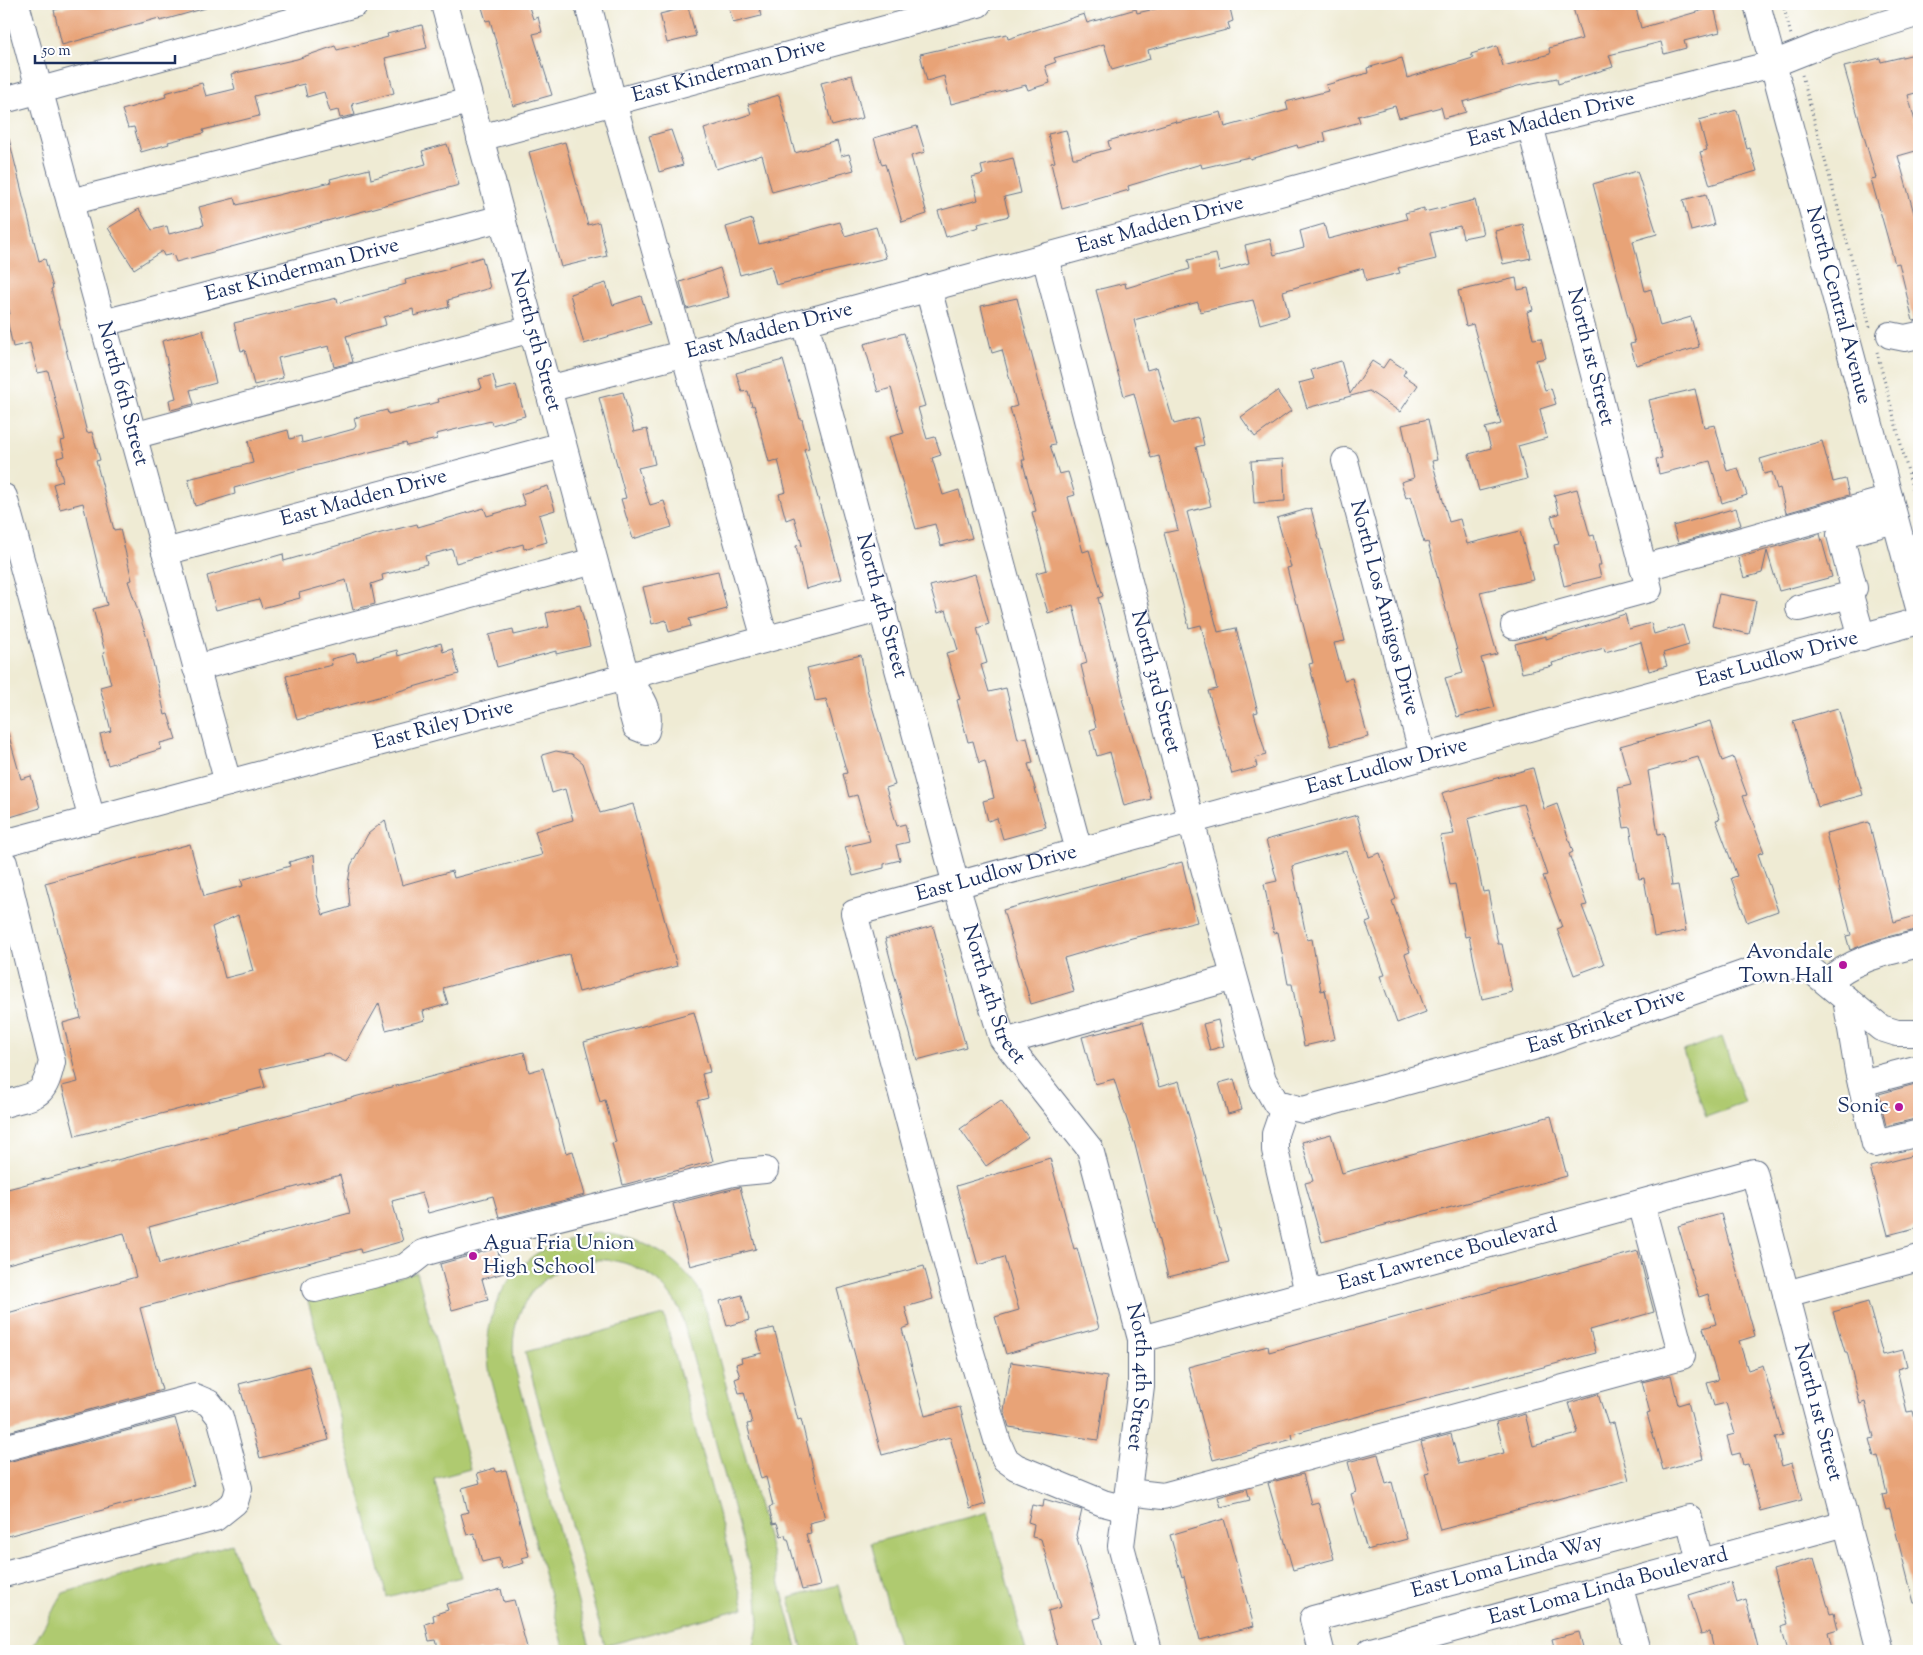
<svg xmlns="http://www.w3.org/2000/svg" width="1923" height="1655" viewBox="0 0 1923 1655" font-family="'Sorts Mill Goudy',serif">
<rect width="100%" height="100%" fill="#fff"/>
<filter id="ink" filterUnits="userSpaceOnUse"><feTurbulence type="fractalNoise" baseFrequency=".02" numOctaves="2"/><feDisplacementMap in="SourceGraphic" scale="10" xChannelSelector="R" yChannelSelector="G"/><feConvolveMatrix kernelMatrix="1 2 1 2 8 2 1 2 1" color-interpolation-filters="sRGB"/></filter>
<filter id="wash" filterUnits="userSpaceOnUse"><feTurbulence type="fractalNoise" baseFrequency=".0096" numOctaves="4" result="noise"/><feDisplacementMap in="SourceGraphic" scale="20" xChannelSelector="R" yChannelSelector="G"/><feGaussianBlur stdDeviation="1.12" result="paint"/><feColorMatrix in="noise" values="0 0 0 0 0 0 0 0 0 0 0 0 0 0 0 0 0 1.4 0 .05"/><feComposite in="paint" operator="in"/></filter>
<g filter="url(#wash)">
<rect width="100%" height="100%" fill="#efebd4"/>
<path fill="#afca70" stroke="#657c67" d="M1722,1037L1745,1103L1706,1117L1683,1051Z
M602,1233C644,1238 679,1257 701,1293L798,1651H753L759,1622L757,1596L680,1310C630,1217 496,1263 515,1367L591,1651H565L490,1374C476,1298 526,1236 602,1233Z
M417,1272L470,1469L434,1479L461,1577L387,1597L308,1301Z
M664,1315L744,1608L605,1646L525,1352Z
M988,1512L1026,1651H900L871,1543Z
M232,1544L245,1582L287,1651H30L63,1593Z
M838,1585L856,1651H803L789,1598Z"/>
<g id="blocks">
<path fill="#e8a377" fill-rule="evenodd" d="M80,4H205L206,8L160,21L159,18L62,45L54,10Z
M481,4H528L533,19L538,17L542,32L533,34L552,95L513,106L490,20L486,21Z
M728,4H758L761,16L733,23Z
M1177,4H1229L1233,21L1228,23L1230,29L1148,50L1150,59L1112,70L1104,44L1054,58L1056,62L1045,66L1050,83L1028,90L1026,85L951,104L944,76L927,81L920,54L1007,34L1008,39L1084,14L1087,23L1136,9L1137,13Z
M1587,4H1596L1597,9L1619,4H1635L1641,28L1714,7L1720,32L1684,41L1686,48L1664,54L1661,42L1609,55L1613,67L1558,84L1557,78L1518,86L1463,102L1466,112L1444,118L1441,107L1399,118L1395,106L1358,116L1360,122L1324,132L1326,141L1298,148L1297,145L1250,159L1249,157L1202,168L1201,164L1128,186L1129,190L1062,209L1051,163L1055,162L1048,134L1066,130L1073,158H1077L1110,149L1108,141L1176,121L1177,123L1221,112L1225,127L1288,110L1286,102L1328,91L1326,85L1368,73L1367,68L1402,58L1407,78L1473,58L1471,54L1497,46L1503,66L1550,54L1549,48L1582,39L1573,8Z
M688,7L696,36L667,43L660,14Z
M422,25L427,48L385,58L394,93L352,104L355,115L340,118L338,110L330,112L324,92L307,97L304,84L254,96L259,116L203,130L204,133L168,142L169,144L141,152L134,127L128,128L122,110L166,97L165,93L202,83L206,96L235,89L231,74L297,59L335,46L337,50L388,37L387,34Z
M1919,53V92L1908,95L1919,136V150L1898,156L1919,231V320L1913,321L1899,263L1895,264L1871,179L1876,178L1844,67L1880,58L1881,62Z
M852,75L863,118L832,126L821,83Z
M779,95L795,153L837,141L841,156L849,154L854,170L772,192L762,155L716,169L704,129L751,114L748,104Z
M1737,110L1747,149L1750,148L1757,171L1710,185L1700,152L1707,150L1699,120Z
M917,126L925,152L911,156L927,214L902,222L885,164L882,165L874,138Z
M671,130L683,165L659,172L649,136Z
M9,139L39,261L45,259L53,288L51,289L87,433L92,432L100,460L96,461L114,530L120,529L132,580L128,581L148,641L165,715L168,714L176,739L160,743L161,749L108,765L100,734L111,731L100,687L111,684L103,653L105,652L93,609L107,605L83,503L60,509L53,484L63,481L57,458L65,456L61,441L65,440L48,371L38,373L30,343L13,347L6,315L10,314L4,292V140Z
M565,142L588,225L599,222L607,256L561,267L529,152Z
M447,144L459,185L176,262L173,254L164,256L162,251L134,269L108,228L139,209L152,230L167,226L169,234L204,225L199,207L235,198L237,205L331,182L330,179L369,169L371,179L426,164L422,151Z
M1013,158L1021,193L1004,197L1009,216L978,224L979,227L946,237L938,211L978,200L972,177L983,174L981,166Z
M1637,171L1657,234L1633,241L1645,291L1651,289L1660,326L1691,317L1699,347L1636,365L1630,344L1635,343L1593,184Z
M1706,194L1714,225L1691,231L1683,200Z
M1475,200L1483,234L1463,238L1460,226L1430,233L1436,259L1398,268L1400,273L1366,281L1363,268L1283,291L1289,316L1260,324L1253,300L1200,312L1198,302L1134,320L1147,370L1157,367L1174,424L1198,418L1204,445L1196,447L1211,506L1187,512L1218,632L1236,628L1258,712L1254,713L1266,755L1255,758L1257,767L1232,774L1208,691L1217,689L1201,625L1189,628L1164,533L1178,530L1159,456L1151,458L1134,393L1124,396L1096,290L1125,283L1126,288L1190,269L1188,260L1216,254L1220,271L1249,263L1245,245L1270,239L1274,255L1304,247L1300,231L1324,224L1328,239L1407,219L1405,213L1424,208V212Z
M752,219L759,244L840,222L845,236L876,227L886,258L776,285L771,266L740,275L726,227Z
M1523,224L1531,258L1503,264L1495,231Z
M482,257L490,288L448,300L449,307L414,316L413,309L384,317L386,325L346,336L353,362L334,367L329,346L278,358L283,378L254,385L245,350L241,351L234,323L337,298L338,303L406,284L405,280L449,269V267Z
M720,268L729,297L687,309L680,282Z
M1516,278L1518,290L1528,288L1533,310L1527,312L1533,339L1541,338L1546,358L1536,360L1545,390L1551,388L1556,404L1540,409L1547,438L1518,446L1527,479L1479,491L1469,454L1491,448L1485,428L1501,424L1473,324L1466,326L1458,291Z
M606,283L613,305L641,296L650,324L584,344L570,294Z
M1017,298L1055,444L1050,445L1059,474L1068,472L1075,495L1068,497L1083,552L1089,550L1103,596L1098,598L1124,699H1122L1151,799L1124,806L1110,752L1097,756L1090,730L1096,728L1081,665L1087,663L1073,605L1048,613L1036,573L1047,570L1032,512L1036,511L1022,460H1025L1010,408L1017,406L1002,350L992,353L981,306Z
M203,330L216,383L190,390L194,404L171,410L169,400L176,398L162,341Z
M904,333L925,406L918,408L927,439L935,437L941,455L932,458L943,495L959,490L972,538L941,546L935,524L916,529L889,437L904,433L891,388L878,392L864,344Z
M1389,359L1406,370L1403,375L1418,385L1400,412L1369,391L1307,408L1299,383L1314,379L1311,370L1341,361L1350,394L1372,361L1383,368Z
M783,360L800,419H802L809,448L804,449L841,579L806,589L796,546L802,545L794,517L786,520L779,494L786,492L778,460L769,462L754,405L752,406L748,391L742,392L736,373Z
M493,375L497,390L516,385L525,416L492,425L491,421L436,434L437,439L407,446L406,443L309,467L234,488L235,494L195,506L188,479L253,463L248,441L288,430L290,439L301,436L302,443L354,429L356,426L354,418L387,410L388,414L439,402L438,399L482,388L479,379Z
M1695,389L1704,427L1715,425L1727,471L1738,468L1747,495L1722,503L1710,461L1659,474L1656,459L1662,458L1649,400Z
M1277,391L1291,411L1255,437L1241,417Z
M623,392L634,432L647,429L655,464L638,468L650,505L664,501L672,527L633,539L621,499L626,498L599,398Z
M1428,419L1437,460L1432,461L1449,522L1460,519L1467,544L1520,531L1533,580L1480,592L1497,654L1481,658L1495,707L1457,717L1445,678L1463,673L1428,542L1424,543L1411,496L1406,498L1401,482L1414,478L1402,425Z
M1822,441L1833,482L1845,479L1849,495L1786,513L1780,488L1777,489L1772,472L1764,474L1760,459Z
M1283,459L1285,501L1254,503L1251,461Z
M548,486L555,510L539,515L547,542L524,549L523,544L456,563L452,549L425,556L427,564L382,575L383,580L371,584L375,604L353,610L346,580L299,593L300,598L262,608L259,599L216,610L207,576L283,554L284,561L381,533L417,524L418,527L484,508L487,516L525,505L521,494Z
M1577,489L1590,536L1594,535L1601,565H1598L1601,577L1564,586L1554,545L1559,544L1551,516L1559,514L1554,495Z
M1311,508L1345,641L1334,643L1344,680L1352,678L1368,737L1331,746L1309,664L1313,663L1298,604H1296L1287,568L1291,567L1277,518Z
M1736,508L1741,525L1678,543L1673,526Z
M1820,534L1832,577L1779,591L1767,551L1762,573L1744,578L1738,558Z
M718,571L727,609L689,619L691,626L669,632L666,620L652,624L643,587Z
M975,574L989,624L977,628L987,663L981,665L989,692L1006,688L1018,739L1027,737L1033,763L1028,764L1046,827L1003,839L997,818L988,821L983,801L994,798L985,761L979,763L973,741L968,742L957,700L960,699L946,653L958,650L946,610L938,613L930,586Z
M1719,594L1756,601L1749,634L1712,626Z
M580,605L590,646L556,654V651L497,667L489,635L513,629L514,635L549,627L546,613Z
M1625,614L1629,629L1651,623L1654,634L1683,625L1689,645L1663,653L1667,666L1649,671L1641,642L1605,652L1604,648L1552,663L1553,666L1522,673L1515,644L1546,636V639Z
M441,643L443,652L452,649L459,674L297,720L286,676L332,665L331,659L355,653L357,661L397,650L398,656Z
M861,655L867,689L895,785L886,788L897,826L905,824L909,842L896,845L900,860L884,864V868L853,876L845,847L870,841L857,795L849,797L843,774L847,773L826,699L815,701L807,668Z
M1838,708L1863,795L1818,807L1793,721Z
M1710,721L1722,761L1733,757L1747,795L1743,796L1764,852L1758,854L1778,911L1747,922L1731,878L1737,876L1716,820L1720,819L1698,757L1648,771L1658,834L1664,833L1672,886L1678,885L1686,931L1654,937L1644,878L1639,879L1630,827L1624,828L1618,788L1631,785L1620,746Z
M4,733H8L21,779L31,776L40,808L4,819Z
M556,751L572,754L583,763L600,813L633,804L677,966L579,992L569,954L443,988L448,1004L423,1011L425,1020L386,1030L379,1003L346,1062L328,1053L260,1069L265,1087L75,1136L62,1086L78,1082L63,1023L81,1018L45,883L190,844L204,896L243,886L241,880L290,866L289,862L314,855L317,895L323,915L350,907L348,883L351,865L368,834L385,820L402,885L452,871L454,878L542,855L535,831L573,820L565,789L552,793L542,755ZM238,915L253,971L225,978L212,927Z
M1533,768L1544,809L1557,804L1573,852L1569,854L1587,905L1582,906L1604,964L1574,975L1557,929L1562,927L1543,876L1547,875L1523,804L1502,809L1468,819L1483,892L1488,891L1498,944H1502L1512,992L1482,999L1469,936L1465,937L1455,884L1450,885L1440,836L1454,834L1442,793Z
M1357,815L1369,857L1380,853L1396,899L1392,901L1410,952L1405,954L1426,1012L1397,1023L1380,976L1385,975L1366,923L1371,921L1346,851L1325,856L1292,866L1307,940L1312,939L1321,991L1325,990L1335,1039L1304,1046L1292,984H1288L1278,932L1274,933L1264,884L1277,881L1266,840Z
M1869,822L1894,922L1919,915V929L1879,939L1850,950L1846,936L1851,935L1826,833Z
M1182,862L1197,922L1132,938L1064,958L1074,991L1031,1004L1003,910Z
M933,926L966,1047L917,1060L885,939Z
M694,1012L710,1072L702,1074L708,1098L697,1101L713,1161L623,1185L612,1143L616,1142L605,1100L600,1102L584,1042Z
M1218,1020L1224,1046L1210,1050L1203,1024Z
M1143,1022L1159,1087L1179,1081L1229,1262L1168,1277L1135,1145L1114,1079L1095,1084L1082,1037Z
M524,1052L529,1072L543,1068L566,1153L573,1151L585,1195L499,1217L493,1196L428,1213L422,1193L392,1201L403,1241L361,1253L360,1249L140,1308L162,1390L4,1433V1314L136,1277L124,1233L4,1265V1190ZM340,1175L350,1213L159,1264L149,1227Z
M1234,1079L1242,1110L1228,1114L1219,1083Z
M1919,1083V1118L1886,1126L1879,1094Z
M1001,1100L1028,1137L986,1166L960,1129Z
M1551,1116L1567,1176L1322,1242L1305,1183L1313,1181L1302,1142L1331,1134L1342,1173Z
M1919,1154V1227L1888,1235L1870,1167Z
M1050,1158L1074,1249L1077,1248L1099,1328L1006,1354L995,1317L1019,1310L1004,1257L978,1265L956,1186Z
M740,1187L756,1249L690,1266L673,1204Z
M1721,1214L1755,1336L1739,1341L1748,1370L1763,1365L1783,1436L1775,1438L1782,1466L1792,1463L1802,1500L1760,1511L1748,1464L1743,1465L1740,1453L1732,1455L1727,1436L1735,1434L1726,1403L1714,1406L1707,1383L1718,1380L1703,1328L1716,1324L1708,1294L1699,1297L1678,1226Z
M497,1248L504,1273L482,1279L488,1300L452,1310L440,1264Z
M1638,1251L1654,1312L1590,1330L1596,1353L1292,1434L1293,1439L1213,1460L1188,1367L1268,1346L1269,1352Z
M924,1266L933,1299L905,1307L910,1326L902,1329L925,1416L960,1407L986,1504L970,1509L950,1437L882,1455L837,1289Z
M742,1295L749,1320L727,1326L720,1301Z
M1868,1302L1883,1355L1903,1350L1907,1366L1897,1369L1907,1412L1913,1411L1919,1437V1603H1914L1890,1509L1886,1510L1882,1495L1887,1494L1878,1456L1874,1457L1869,1439L1874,1438L1865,1402L1860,1404L1847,1352H1845L1833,1312Z
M774,1328L798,1420L801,1419L825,1519L809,1523L811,1533L806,1534L820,1586L802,1590L788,1539H786L785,1535L781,1536L777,1523L773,1524L769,1507L773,1506L766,1477L761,1479L747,1424L752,1423L744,1392L739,1393L735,1379L740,1377L736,1364L742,1362L741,1358L762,1353L756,1332Z
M1011,1362L1107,1377L1098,1440L1009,1427L1004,1411Z
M309,1366L329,1440L260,1458L239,1384Z
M1671,1375L1678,1405L1688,1402L1703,1459L1663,1470L1647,1414L1650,1413L1642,1382Z
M1598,1394L1608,1424L1614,1423L1629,1480L1440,1530L1425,1473L1430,1472L1421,1442L1451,1434L1459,1464L1504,1453L1496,1422L1522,1415L1525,1414L1533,1446L1574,1435L1578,1433L1569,1403Z
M175,1418L194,1485L4,1537V1463Z
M1378,1454L1386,1484L1392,1482L1407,1539L1367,1550L1351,1494L1356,1492L1348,1462Z
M495,1468L496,1472L506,1470L529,1556L522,1558L524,1563L502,1569L499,1558L482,1562L474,1533L467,1535L461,1514L468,1512L462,1488L480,1483L477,1473Z
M1303,1474L1311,1504L1318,1502L1334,1559L1293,1570L1268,1483Z
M1247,1489L1250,1500L1221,1507L1218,1497Z
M1044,1499L1082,1510L1076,1535L1101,1617L1094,1619L1103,1651H1058L1048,1611L1061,1607L1041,1539L1032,1537L1034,1524L1028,1522L1032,1505L1043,1507Z
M1224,1519L1254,1626L1200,1640L1184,1576L1182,1577L1170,1535Z
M1814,1558L1830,1614L1834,1613L1838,1629L1828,1632L1832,1649L1823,1651H1788L1781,1626L1788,1624L1773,1570Z
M1731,1582L1737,1603L1746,1600L1759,1651H1714L1710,1632L1701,1634L1689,1595Z
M501,1589L504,1602L514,1600L528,1651H439L436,1640L429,1641L425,1624L434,1621L433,1615L448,1610L446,1604Z
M1579,1632L1584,1651H1555L1552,1639Z"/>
</g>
</g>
<g filter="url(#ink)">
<use href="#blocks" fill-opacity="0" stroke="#657187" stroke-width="1"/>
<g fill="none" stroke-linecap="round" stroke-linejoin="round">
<defs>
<g id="minor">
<path id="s1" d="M16,4L228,783"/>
<path id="s2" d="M444,4L626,677L630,706L636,727L646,731C653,709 639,694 626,677"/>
<path d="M588,4L613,102L765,639"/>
<path id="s3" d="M1757,4L1919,608"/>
<path d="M4,100L355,4"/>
<path id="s4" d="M480,138L978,4"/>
<path d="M70,202L470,101"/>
<path id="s5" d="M1045,257L1191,821L1263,1080L1276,1103L1303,1110L1540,1045L1774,963L1810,969L1881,1028L1897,1033H1919"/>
<path d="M928,288L1079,851"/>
<path id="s6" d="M805,322L956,885L1002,1038L1090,1149L1141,1339V1387L1121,1546L1149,1651"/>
<path id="s7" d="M103,323L502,218"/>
<path d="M1890,335L1905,338L1919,335"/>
<path id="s8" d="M548,389L805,322L1530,125L1773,64L1831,41L1919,13"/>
<path d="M133,436L532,329"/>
<path id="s9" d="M1345,461L1423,756"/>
<path d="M4,497L92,820"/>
<path id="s10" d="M165,552L563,445"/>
<path d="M1643,568L1890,499"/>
<path d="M1850,595L1862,637"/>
<path d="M1799,608L1850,595L1854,588L1840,535L1895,520"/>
<path d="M1514,626L1649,589L1530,125"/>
<path d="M196,668L594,561"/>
<path id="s11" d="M4,843L883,608"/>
<path d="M4,863L52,1062C43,1099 38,1094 4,1104"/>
<path d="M1828,982C1851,959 1888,952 1919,944"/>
<path d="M1846,999L1858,1071L1875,1144L1919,1133"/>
<path d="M1005,1042L1234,977"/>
<path d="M1861,1083L1919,1068"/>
<path d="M1285,1105L1275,1134V1150L1308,1293"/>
<path d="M315,1289L405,1267L423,1253L480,1237L733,1173L765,1170"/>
<path d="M1786,1294L1919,1258"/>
<path id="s12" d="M1141,1339L1754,1172L1880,1651"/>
<path d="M4,1448L195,1397L209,1403L220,1417L239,1488L235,1502L215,1518L4,1574"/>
<path d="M1128,1492L1163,1496L1682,1356L1641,1203"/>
<path id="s13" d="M1126,1509L1103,1503L1016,1467L1005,1459L998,1443L966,1336L854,913L1919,621"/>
<path d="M1619,1584L1637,1651"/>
<path id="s14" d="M1321,1651L1313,1619L1689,1518L1700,1562"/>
<path id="s15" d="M1371,1651L1846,1523"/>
</g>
</defs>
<use href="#minor" stroke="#657187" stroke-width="28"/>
<path stroke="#657187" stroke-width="3" stroke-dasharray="1 4" stroke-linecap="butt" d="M1783,4L1791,35
M1802,75L1870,327
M1877,352L1919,514"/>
<use href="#minor" stroke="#fff" stroke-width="26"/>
</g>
</g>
<g fill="#b5179e" stroke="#fff" stroke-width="2">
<circle cx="1843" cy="965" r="5"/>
<circle cx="1899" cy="1107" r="5"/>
<circle cx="473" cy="1256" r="5"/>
</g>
<g text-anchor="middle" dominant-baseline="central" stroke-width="4.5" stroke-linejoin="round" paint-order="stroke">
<g font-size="21" fill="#1b2f5e" stroke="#fff">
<text stroke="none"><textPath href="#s4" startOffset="258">East Kinderman Drive</textPath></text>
<text stroke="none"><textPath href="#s8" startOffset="1039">East Madden Drive</textPath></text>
<text stroke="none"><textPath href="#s8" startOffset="634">East Madden Drive</textPath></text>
<text stroke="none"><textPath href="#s7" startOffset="206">East Kinderman Drive</textPath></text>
<text stroke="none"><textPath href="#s3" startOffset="312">North Central Avenue</textPath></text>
<text stroke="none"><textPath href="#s8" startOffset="229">East Madden Drive</textPath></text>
<text stroke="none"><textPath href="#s2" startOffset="349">North 5th Street</textPath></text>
<text transform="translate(1590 357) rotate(76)">North 1st Street</text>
<text stroke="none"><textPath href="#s1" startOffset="404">North 6th Street</textPath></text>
<text stroke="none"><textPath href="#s10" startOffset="206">East Madden Drive</textPath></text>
<text stroke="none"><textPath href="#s6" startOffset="294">North 4th Street</textPath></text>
<text stroke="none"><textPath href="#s9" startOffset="152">North Los Amigos Drive</textPath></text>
<text stroke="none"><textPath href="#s13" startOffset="1656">East Ludlow Drive</textPath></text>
<text stroke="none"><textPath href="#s5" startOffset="439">North 3rd Street</textPath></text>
<text stroke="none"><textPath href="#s11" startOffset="455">East Riley Drive</textPath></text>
<text stroke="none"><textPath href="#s13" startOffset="1251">East Ludlow Drive</textPath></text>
<text stroke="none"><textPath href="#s13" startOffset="846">East Ludlow Drive</textPath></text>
<text stroke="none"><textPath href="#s6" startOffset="699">North 4th Street</textPath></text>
<text stroke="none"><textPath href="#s5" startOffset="1222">East Brinker Drive</textPath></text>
<text stroke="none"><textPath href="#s12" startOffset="318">East Lawrence Boulevard</textPath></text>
<text stroke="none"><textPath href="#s6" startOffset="1119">North 4th Street</textPath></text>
<text stroke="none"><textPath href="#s12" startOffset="884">North 1st Street</textPath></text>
<text stroke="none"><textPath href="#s14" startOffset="234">East Loma Linda Way</textPath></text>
<text stroke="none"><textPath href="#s15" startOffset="246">East Loma Linda Boulevard</textPath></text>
</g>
<g font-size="21" fill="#1b2f5e" stroke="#fff" text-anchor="end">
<text x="1833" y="953">Avondale<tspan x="1833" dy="24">Town Hall</tspan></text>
<text x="1889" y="1107">Sonic</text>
<text x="483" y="1244" text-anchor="start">Agua Fria Union<tspan x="483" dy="24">High School</tspan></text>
</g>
</g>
<rect width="1923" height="1655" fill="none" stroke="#fff" stroke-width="20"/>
<path d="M35 55v8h140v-8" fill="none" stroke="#1b2f5e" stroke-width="2.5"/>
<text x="42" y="55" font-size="15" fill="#1b2f5e" stroke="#ffffff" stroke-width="4" paint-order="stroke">50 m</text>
</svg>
